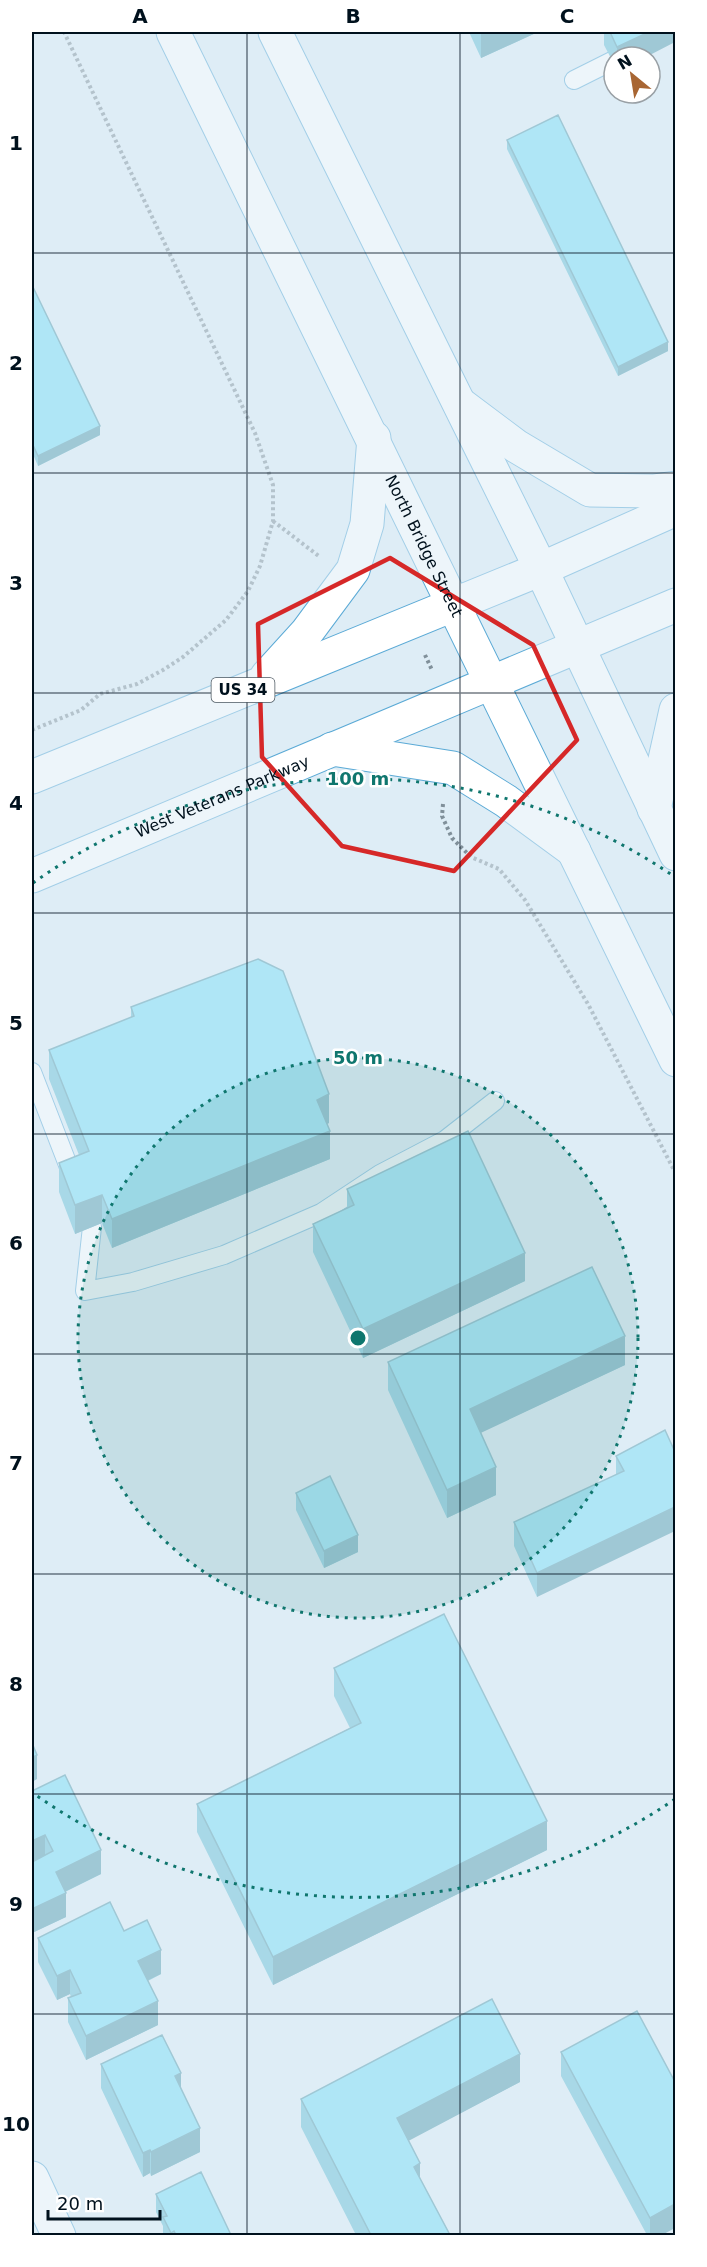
<svg xmlns="http://www.w3.org/2000/svg" width="707" height="2267" viewBox="0 0 707 2267" font-family="'DejaVu Sans',sans-serif">
<rect width="100%" height="100%" fill="#deedf6"/>
<g fill="none" stroke-linecap="round" stroke-linejoin="round">
<defs>
<path id="service" d="M574,80L612,61
M32,1072L75,1183
M92,1227L85,1291L133,1282L224,1255L321,1213L380,1174L445,1140L495,1101"/>
<path id="minor" d="M32,2178L59,2236"/>
<g id="primary">
<path d="M460,404L516,446L590,490L653,491L676,488"/>
<path d="M267,676L307,632L353,570L367,524L374,438"/>
<path d="M332,749L453,768L506,801L574,851"/>
<path d="M32,777L541,569L676,509"/>
<path d="M654,809L676,710"/>
<path id="s1" d="M32,876L676,605"/>
</g>
<g id="trunk">
<path id="s2" d="M173,32L676,1060"/>
<path d="M275,32L541,569L676,854"/>
</g>
</defs>
<use href="#service" stroke="#5baad6" stroke-width="20"/>
<use href="#minor" stroke="#5baad6" stroke-width="35"/>
<use href="#primary" stroke="#5baad6" stroke-width="35"/>
<use href="#trunk" stroke="#5baad6" stroke-width="35"/>
<path stroke="#80909a" stroke-width="4" stroke-dasharray="3 3" stroke-linecap="butt" d="M273,521L320,557
M425,655L432,670
M32,730L81,710L100,694L137,684L163,670L183,657L226,620L248,591L260,566L273,521V485L255,433L64,32
M443,804L442,816L452,838L471,857L499,869L525,900L588,1004L676,1174"/>
<use href="#service" stroke="#fff" stroke-width="18"/>
<use href="#minor" stroke="#fff" stroke-width="33"/>
<use href="#primary" stroke="#fff" stroke-width="33"/>
<use href="#trunk" stroke="#fff" stroke-width="33"/>
</g>
<path fill="#66bfd4" d="M469,32H538L481,58Z
M604,32H675L646,57H614V64L604,45Z
M507,140L668,351L618,376L507,149Z
M32,285L100,435L38,466L32,452Z
M131,1007L329,1123L327,1124L330,1159L112,1248L102,1223L75,1234L59,1192V1163L79,1155L49,1079V1050L131,1018Z
M347,1189L525,1281L363,1358L313,1252V1224L347,1208Z
M388,1362L625,1365L481,1432L496,1495L447,1518L388,1390Z
M665,1430L537,1597L514,1546V1522L616,1475V1456Z
M296,1493L358,1552L324,1568L296,1510Z
M334,1668L547,1850L273,1985L197,1832V1804L350,1728L334,1696Z
M32,1791L101,1874L65,1892L66,1917L32,1933Z
M124,1931L161,1974L148,1981L158,2025L86,2060L68,2022V1998L71,1997L70,1994L57,2000L38,1962V1938Z
M561,2052L662,2235H647L561,2076Z
M101,2064L200,2152L151,2176L150,2173L143,2177L101,2088Z
M520,2082L408,2140L420,2178L450,2235H356L301,2127V2099Z
M156,2194L231,2235H163V2226L156,2212Z"/>
<path fill="#539bad" d="M486,32H538L481,58V34Z
M649,32H675V42L646,57H617V47Z
M668,342V351L618,376V367Z
M100,426V435L38,466V456Z
M329,1094V1123L317,1128V1100Z
M330,1131V1159L112,1248V1219Z
M102,1195V1223L75,1234V1205Z
M525,1253V1281L363,1358V1329Z
M625,1336V1365L470,1438V1409Z
M496,1467V1495L447,1518V1490Z
M675,1507V1531L537,1597V1573Z
M358,1535V1552L324,1568V1551Z
M37,1755V1779L32,1782V1758Z
M547,1821V1850L273,1985V1957Z
M45,1835V1859L32,1865V1841Z
M101,1850V1874L56,1896V1872Z
M66,1893V1917L32,1933V1909Z
M161,1950V1974L138,1985V1961Z
M70,1970V1994L57,2000V1976Z
M158,2001V2025L86,2060V2036Z
M520,2054V2082L397,2147V2118Z
M181,2073V2097L175,2076Z
M200,2128V2152L151,2176V2152Z
M150,2150V2173L143,2177V2153Z
M420,2163V2192L414,2167Z
M675,2204V2228L662,2235H650V2218Z"/>
<path fill="#77def7" stroke="#539bad" stroke-width="1.5" d="M610,32H649L617,47Z
M558,115L668,342L618,367L507,140Z
M32,285L100,426L38,456L32,443Z
M258,959L283,971L329,1094L317,1100L330,1131L112,1219L102,1195L75,1205L59,1163L89,1151L49,1050L134,1016L131,1007Z
M468,1131L525,1253L363,1329L313,1224L354,1205L347,1189Z
M592,1267L625,1336L470,1409L496,1467L447,1490L388,1362Z
M665,1430L675,1452V1507L537,1573L514,1522L624,1471L616,1456Z
M330,1476L358,1535L324,1551L296,1493Z
M444,1614L547,1821L273,1957L197,1804L361,1723L334,1668Z
M32,1743L37,1755L32,1758Z
M65,1775L101,1850L56,1872L66,1893L32,1909V1862L53,1851L45,1835L32,1841V1791Z
M110,1902L124,1931L147,1920L161,1950L138,1961L158,2001L86,2036L68,1998L81,1993L70,1970L57,1976L38,1938Z
M492,1999L520,2054L397,2118L420,2163L414,2167L450,2235H371L301,2099Z
M637,2011L675,2082V2204L650,2218L561,2052Z
M162,2035L181,2073L175,2076L200,2128L151,2152L150,2150L143,2153L101,2064Z
M201,2172L231,2235H176L174,2231L171,2233L163,2217L167,2216L156,2194Z"/>
<path d="M0 0H707V2267H0ZM390,558L533,645L577,740L454,871L342,846L262,757L258,624Z" fill="#deedf6" fill-opacity=".55" fill-rule="evenodd"/>
<path fill="none" stroke="#d62828" stroke-width="4.5" stroke-linejoin="round" d="M390,558L533,645L577,740L454,871L342,846L262,757L258,624Z"/>
<path fill="none" stroke="#00111d" stroke-width="1.5" stroke-opacity="0.55" d="M247,32V2236M460,32V2236M32,253H676M32,473H676M32,693H676M32,913H676M32,1134H676M32,1354H676M32,1574H676M32,1794H676M32,2014H676"/>
<circle cx="358" cy="1338" r="280" fill="#0f766e" fill-opacity=".12"/>
<g fill="none" stroke="#0f766e" stroke-width="3" stroke-dasharray="3 6">
<circle cx="358" cy="1338" r="280"/>
<path d="M675 1799A559 559 0 0 1 33 1793M33 883A559 559 0 0 1 675 877"/>
</g>
<g text-anchor="middle" dominant-baseline="central" stroke-width="5" stroke-linejoin="round" paint-order="stroke">
<rect fill="#fff" stroke="#4c5861" stroke-width="1.5" x="211.5" y="678" width="63" height="24" rx="4.5"/>
<g font-size="15" font-weight="bold" fill="#00111d">
<text x="243" y="690">US 34</text>
</g>
<g font-size="16" fill="#00111d" stroke="#fff">
<text stroke="none"><textPath href="#s2" startOffset="572">North Bridge Street</textPath></text>
<text stroke="none"><textPath href="#s1" startOffset="206">West Veterans Parkway</textPath></text>
</g>
</g>
<circle cx="358" cy="1338" r="9" fill="#0f766e" stroke="#fff" stroke-width="3"/>
<g font-size="18" text-anchor="middle" font-weight="bold" fill="#0f766e" stroke="#fff" stroke-width="5" stroke-linejoin="round" paint-order="stroke">
<text x="358" y="785">100 m</text>
<text x="358" y="1064">50 m</text>
</g>
<rect width="707" height="2267" fill="none" stroke="#ffffff" stroke-width="66"/>
<g transform="translate(632 75) rotate(330)"><circle r="28" fill="#ffffff" stroke="#99a0a5" stroke-width="1.5"/>
<path d="M0-4.5L10 22L0 15L-10 22Z" fill="#a86633"/>
<text y="-9" font-size="16" font-weight="bold" text-anchor="middle" fill="#00111d">N</text>
</g>
<path d="M48 2210v9h112v-9" fill="none" stroke="#00111d" stroke-width="3"/>
<text x="57" y="2210" font-size="18" fill="#00111d" stroke="#ffffff" stroke-width="4.5" paint-order="stroke">20 m</text>
<rect x="33" y="33" width="641" height="2201" fill="none" stroke="#00111d" stroke-width="2"/>
<g font-size="20" text-anchor="middle" font-weight="bold" fill="#00111d">
<text x="140" y="23">A</text>
<text x="353" y="23">B</text>
<text x="567" y="23">C</text>
<text x="16" y="150">1</text>
<text x="16" y="370">2</text>
<text x="16" y="590">3</text>
<text x="16" y="810">4</text>
<text x="16" y="1030">5</text>
<text x="16" y="1250">6</text>
<text x="16" y="1470">7</text>
<text x="16" y="1691">8</text>
<text x="16" y="1911">9</text>
<text x="16" y="2131">10</text>
</g>
</svg>
